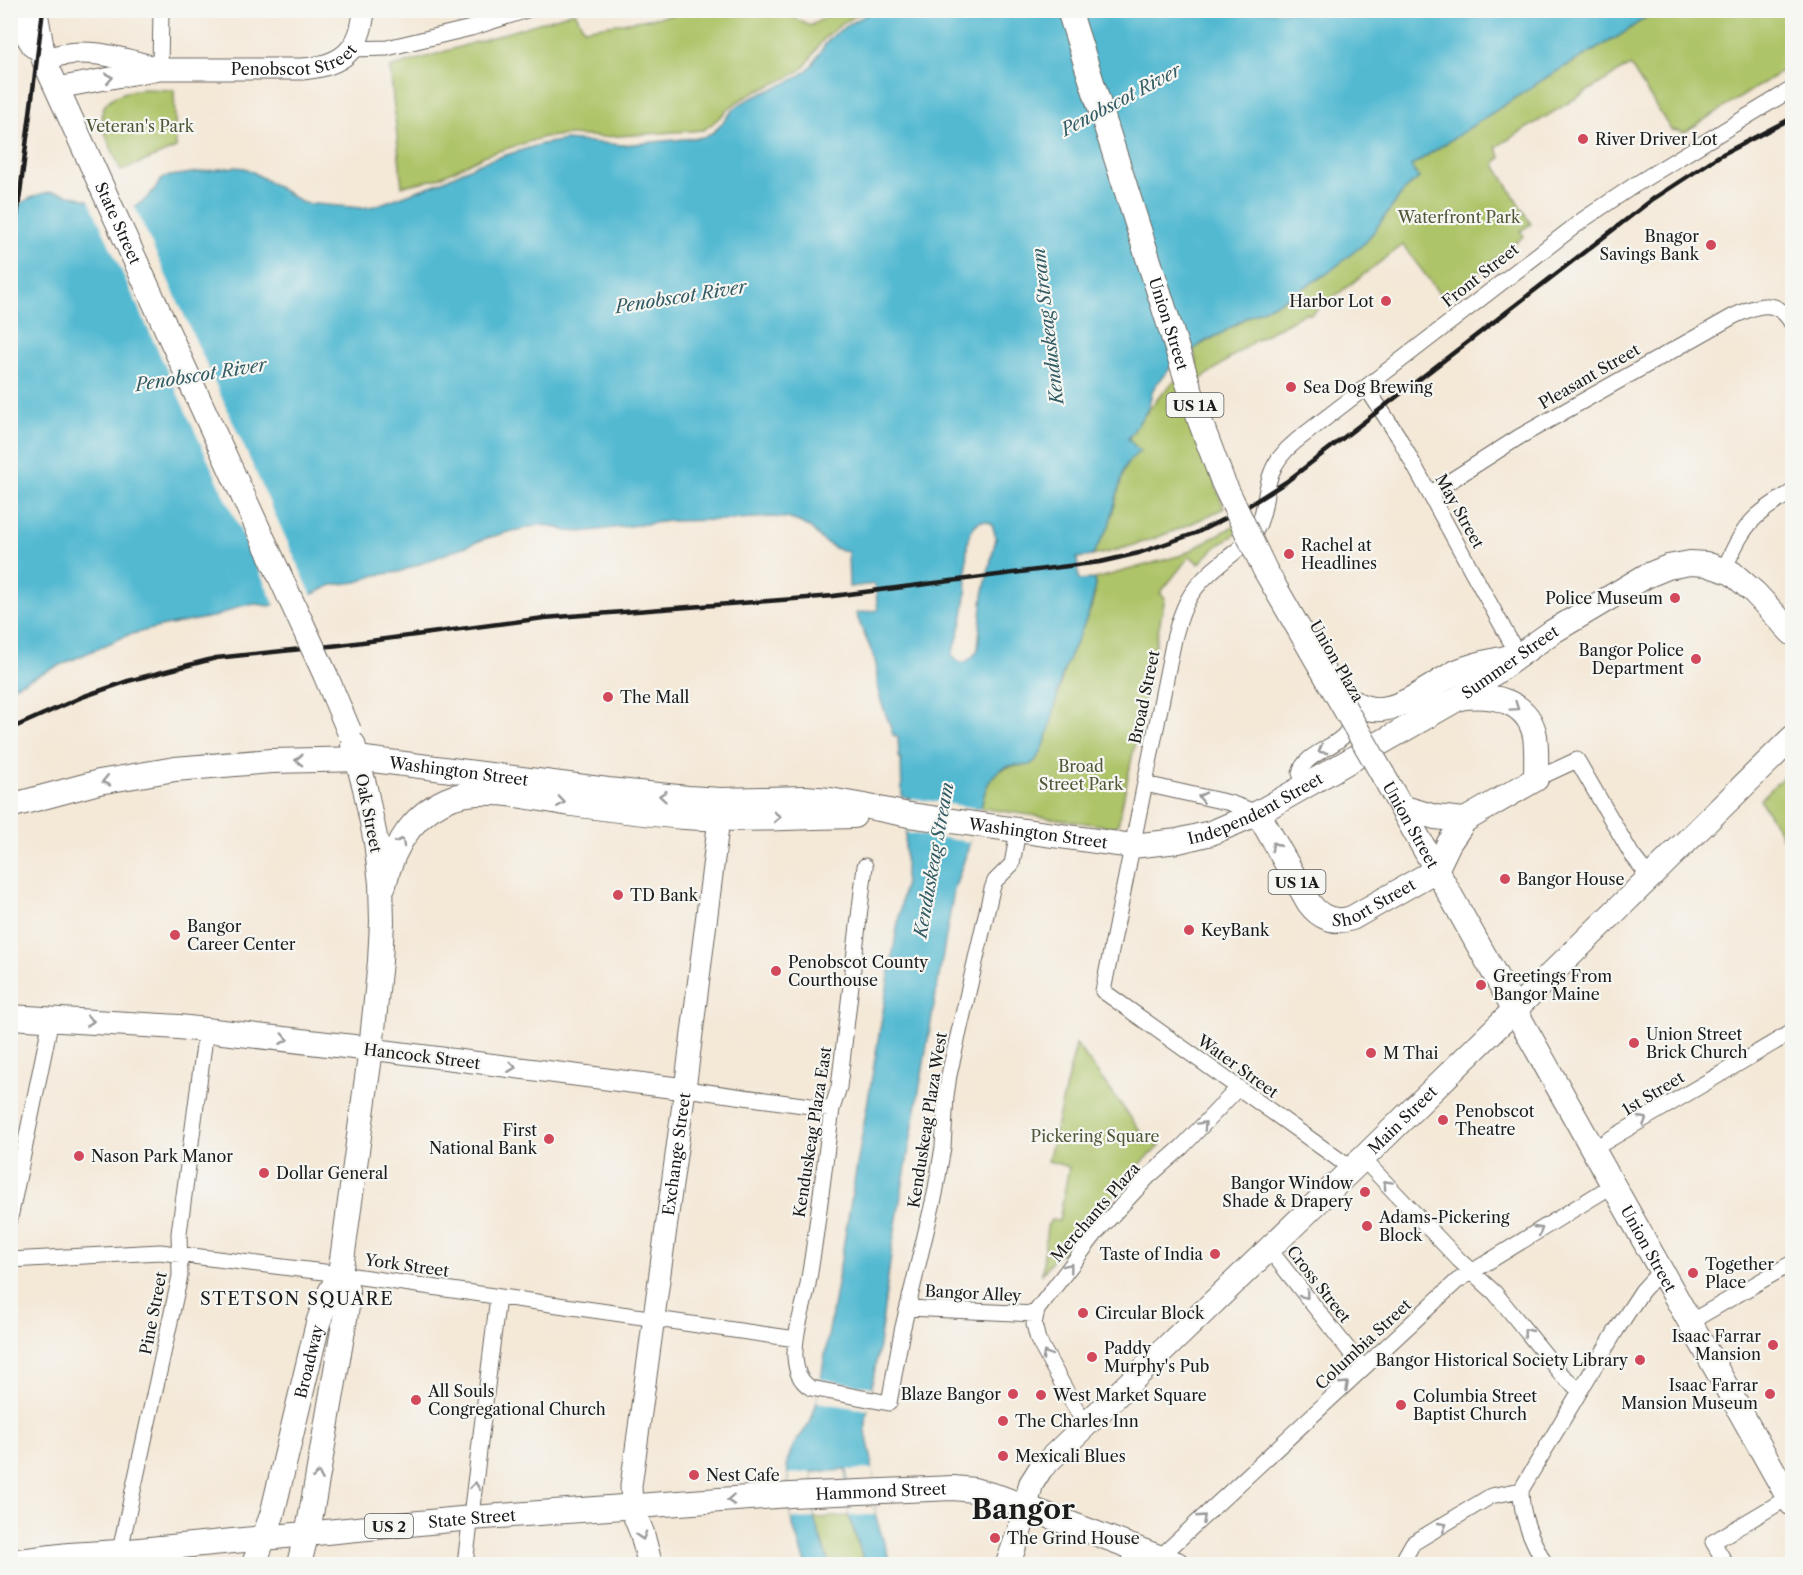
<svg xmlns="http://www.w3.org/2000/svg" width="1803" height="1575" viewBox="0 0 1803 1575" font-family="'Libre Caslon Text',serif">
<rect width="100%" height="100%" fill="#f6f6f2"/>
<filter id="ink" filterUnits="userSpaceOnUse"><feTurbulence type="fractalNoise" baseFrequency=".0167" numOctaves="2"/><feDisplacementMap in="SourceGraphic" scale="12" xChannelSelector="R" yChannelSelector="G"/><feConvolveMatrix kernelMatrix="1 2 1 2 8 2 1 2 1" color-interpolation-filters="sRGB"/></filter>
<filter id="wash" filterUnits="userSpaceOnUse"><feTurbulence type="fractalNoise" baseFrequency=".008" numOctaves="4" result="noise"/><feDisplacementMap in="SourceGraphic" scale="24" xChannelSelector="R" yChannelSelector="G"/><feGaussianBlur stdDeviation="1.35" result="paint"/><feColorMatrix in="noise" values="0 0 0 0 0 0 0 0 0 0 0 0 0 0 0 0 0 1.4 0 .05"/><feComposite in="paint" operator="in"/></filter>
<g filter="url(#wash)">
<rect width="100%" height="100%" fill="#f4e8d7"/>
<path fill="#aec469" stroke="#657042" stroke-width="1.5" d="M699,11H781L810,26L837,11H864C849,19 830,30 820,44C813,53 810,63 801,70C784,82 761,88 742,99C727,107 718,122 703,130L604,137L568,135L544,137L486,155L436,179L402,186L390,68L575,12L584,29Z
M1655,11H1792V65L1685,132L1671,130L1630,65L1496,147L1501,158L1497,160L1495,165L1531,224L1520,231L1524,236L1444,300L1403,245L1311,314L1305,313L1254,341L1182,393L1224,508C1181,530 1139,546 1092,556L1109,526L1124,469L1129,461L1139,451L1128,439C1150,406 1165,386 1197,363L1193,349L1222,333L1247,317L1287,298L1328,273L1366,242L1406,188L1419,178L1411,166L1547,77L1619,36Z
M143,89L174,90L176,148L121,171C105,131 79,96 143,89Z
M1248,518L1236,534L1213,549L1199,564L1190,556L1160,593L1165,598L1118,825L1112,827L981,808C986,780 994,764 1025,766L1052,718L1064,669L1091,608L1095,593V579L1182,555Z
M1792,768V852L1760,800Z
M1076,1044L1145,1137L1160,1146L1140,1164L1065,1252L1057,1255L1042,1274L1047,1226L1051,1220L1059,1221L1069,1167L1048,1161Z
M849,1516L865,1564H829L814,1518Z"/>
<path fill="#53b9d1" stroke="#386a76" stroke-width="1.5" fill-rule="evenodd" d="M873,11H1655L1619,36L1547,77L1411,166L1419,178L1406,188L1366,242L1328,273L1287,298L1247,317L1222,333L1204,342L1172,366L1156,384L1152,392L1148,409L1128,439L1140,451L1129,461L1124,469L1109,526L1092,556L1077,558L1079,580L1095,579C1095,617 1069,647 1060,683C1055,703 1049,746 1035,761C1029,768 1022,765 1014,765C991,767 984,789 981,808H975L968,849L954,890L892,1247L879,1346L866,1419V1432L872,1461L875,1515L891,1564H865L849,1516L846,1470L812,1472L814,1518L829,1564H805L791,1519L787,1462L793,1446L810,1423L817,1402L905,881V841L912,799L902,797L901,760L899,757L898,737L893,735C889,720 881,705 878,690C876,679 878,668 874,657C868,642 861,628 856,613L878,610L875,584L849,587L848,552L837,549L823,541L812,529L799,522L787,518L770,517L726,520L669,521L581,532L567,531L553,526L539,525L509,532L487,538L399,572L376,575L357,582L332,585L313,594L269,606L257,604L240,606L217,616L160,627L128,635L11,687L10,209C23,202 39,192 53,192C78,192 116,217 139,204C150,198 156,186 164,177L234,167L245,168L253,172L303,203L362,208L375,206L436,184L480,163L542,144L566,140L623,145L704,137C723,130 726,112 742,103C761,92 783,87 801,75C814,67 818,53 827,42C839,28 857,20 873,11ZM982,521H987L992,524L996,538L983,595L978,649C972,660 961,669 952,655C959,636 964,615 966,595C969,576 959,528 982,521Z"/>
<path fill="#f4e8d7" d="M88,198L125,205L133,203L313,598L276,608Z
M912,798L975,808L970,842L907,833Z
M820,1379L872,1387L868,1410L817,1402Z
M873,1469L875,1515L849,1516L847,1470Z
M812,1472L814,1518L791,1519L788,1474Z"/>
</g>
<g filter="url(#ink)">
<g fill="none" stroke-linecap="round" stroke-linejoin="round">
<defs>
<path id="street" d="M352,49L387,48L471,28L527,10
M160,69L161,10
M1366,387L1398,436L1518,655
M1430,494L1519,437L1732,317C1755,306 1777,296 1792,324
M1724,569C1732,553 1740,533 1753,520C1764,508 1779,500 1792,492
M1536,779L1577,760L1632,855L1650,878
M1145,784L1230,803L1258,813
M1305,786L1300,773C1305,748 1360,744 1347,716
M865,866L839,1087L832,1109C824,1167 818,1226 808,1284C804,1308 794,1332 795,1357C796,1370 799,1381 811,1388L889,1403L902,1331L935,1194L943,1147L946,1096L949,1075L992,889L995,881L1012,864L1018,831
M685,1089L832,1109
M1593,1149L1792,1032
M1363,1159L1459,1260L1495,1293L1561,1374L1580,1391
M1352,1169L1103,991L1174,639C1184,600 1193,585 1225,560C1236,551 1248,543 1255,532C1266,514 1264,493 1271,474C1276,460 1285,450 1296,441L1584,219L1633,186L1792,89
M10,1218L51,1019
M1269,1249L1363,1368
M10,1260L160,1252L340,1274L796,1339
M908,1308L1035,1314
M1690,1322L1792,1263
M1085,1425L1038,1340L1034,1324L1037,1310L1096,1233L1149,1176L1182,1147L1238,1088
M1159,1558L1457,1281L1613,1185
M117,1564L180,1276L179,1233L206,1030
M465,1564L498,1297
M1129,1564L1135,1548
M1401,1564L1413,1543L1491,1496L1521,1490
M1545,1564C1532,1540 1521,1518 1521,1490L1617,1329L1642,1291L1661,1270
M1726,1564L1713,1542L1789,1497H1792"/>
<g id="secondary">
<path d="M44,60C81,45 118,57 154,67"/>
<path id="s1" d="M57,88L160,69H302C341,66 361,51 364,10"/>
<path d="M371,1049L685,1089"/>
<path id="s2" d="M632,1508L631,1486L685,1089L721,803"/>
</g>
<g id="primary">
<path d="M16,10L26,33L34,46"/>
<path id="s3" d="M35,10L44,60L192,385"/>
<path d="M1069,10L1102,114"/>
<path d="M1331,683C1376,736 1412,696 1456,672C1473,664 1492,661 1510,657"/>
<path id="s4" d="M1383,775L1792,1504"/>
<path id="s5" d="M10,806L99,782L175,769L271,761L365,759L608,790L688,798L721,800L805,798L830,800L864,806L909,815L1132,846L1178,841L1211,833L1258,813L1459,698L1552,632L1646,576L1668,567L1690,563L1706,564L1732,573L1755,593L1792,633"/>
<path d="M1401,807L1435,817L1465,820"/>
<path id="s6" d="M1258,813L1309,903C1319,917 1334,924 1352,918L1436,870"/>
<path d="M1436,870L1449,843L1465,820L1536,779C1536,765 1537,750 1535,736C1528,700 1491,693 1459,698"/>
<path d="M384,885C393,846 414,811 454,797C488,786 537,799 572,804C609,809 647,814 685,817C740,821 798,817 854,816"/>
<path d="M10,1017L179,1027L371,1049"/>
<path d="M632,1508L642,1533L650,1564"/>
<path id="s7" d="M10,1562L69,1555L119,1552L471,1518L790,1495L953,1488L974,1490L999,1497L1177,1564"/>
<path id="s8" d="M254,1564L272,1515L318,1323L326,1300L340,1274L371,1049L380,961L382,922L381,883L376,842L365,788L353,744"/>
<path d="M299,1564L310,1520L347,1307V1290L340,1274"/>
<path id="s9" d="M1008,1564L1020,1529L1031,1484L1041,1468L1352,1169L1792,738"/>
</g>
</defs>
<use href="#street" stroke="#68635d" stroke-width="17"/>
<use href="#secondary" stroke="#68635d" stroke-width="23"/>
<use href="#primary" stroke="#68635d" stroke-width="26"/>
<use href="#street" stroke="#fff" stroke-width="15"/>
<use href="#secondary" stroke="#fff" stroke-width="21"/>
<use href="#primary" stroke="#fff" stroke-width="24"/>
<path stroke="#1c1c1c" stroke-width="4.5" d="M10,273L43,10
M10,729L82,697L128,681L216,658L340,645L544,618L833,596L1100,562L1139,553L1196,533L1240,511L1286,482L1653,199L1719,156L1792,118"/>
<defs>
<g id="primary-bridge">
<path id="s10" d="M1102,114L1200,421L1223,482L1265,570L1383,775"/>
<path d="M192,385L325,674L349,731"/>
</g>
</defs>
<use href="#primary-bridge" stroke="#68635d" stroke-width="26" stroke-linecap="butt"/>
<use href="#primary-bridge" stroke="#fff" stroke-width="24"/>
</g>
<defs><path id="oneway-chevron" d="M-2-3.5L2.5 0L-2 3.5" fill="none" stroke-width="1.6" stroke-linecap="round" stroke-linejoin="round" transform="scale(1.5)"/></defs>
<g stroke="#999">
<use href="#oneway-chevron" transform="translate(109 78) rotate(-10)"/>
<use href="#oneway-chevron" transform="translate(1515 707) rotate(35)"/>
<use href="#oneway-chevron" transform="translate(1322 750) rotate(150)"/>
<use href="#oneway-chevron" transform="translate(299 760) rotate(179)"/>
<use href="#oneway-chevron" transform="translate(106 781) rotate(168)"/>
<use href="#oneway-chevron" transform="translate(663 796) rotate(-175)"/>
<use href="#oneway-chevron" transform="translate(1202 797) rotate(-167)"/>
<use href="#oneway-chevron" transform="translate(561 802) rotate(8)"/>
<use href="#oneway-chevron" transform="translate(777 817) rotate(-1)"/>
<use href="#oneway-chevron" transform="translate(401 842) rotate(-61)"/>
<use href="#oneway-chevron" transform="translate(1275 846) rotate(-119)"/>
<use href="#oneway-chevron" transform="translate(90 1021) rotate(3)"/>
<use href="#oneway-chevron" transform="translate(284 1039) rotate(7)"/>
<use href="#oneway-chevron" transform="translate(512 1067) rotate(7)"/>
<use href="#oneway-chevron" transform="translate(1643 1120) rotate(-31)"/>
<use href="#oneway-chevron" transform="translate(1203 1125) rotate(-47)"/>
<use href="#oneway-chevron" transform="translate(1387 1184) rotate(-133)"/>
<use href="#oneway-chevron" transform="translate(1539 1230) rotate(-31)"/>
<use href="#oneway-chevron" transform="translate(1069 1267) rotate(-52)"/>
<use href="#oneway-chevron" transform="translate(1305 1295) rotate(52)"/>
<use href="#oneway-chevron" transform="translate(1527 1332) rotate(-129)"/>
<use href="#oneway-chevron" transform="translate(1046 1355) rotate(-119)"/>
<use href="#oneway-chevron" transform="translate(1345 1385) rotate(-43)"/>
<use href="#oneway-chevron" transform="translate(318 1476) rotate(-80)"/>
<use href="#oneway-chevron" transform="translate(475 1486) rotate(-83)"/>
<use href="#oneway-chevron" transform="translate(731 1500) rotate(176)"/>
<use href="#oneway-chevron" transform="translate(1202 1518) rotate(-43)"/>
<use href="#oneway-chevron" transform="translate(1443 1526) rotate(-31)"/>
<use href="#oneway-chevron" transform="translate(642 1536) rotate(73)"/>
</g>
</g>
<g fill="#d1495b" stroke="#f6f6f2" stroke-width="2">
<circle cx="1583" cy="139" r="6"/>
<circle cx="1711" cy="245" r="6"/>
<circle cx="1386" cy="301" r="6"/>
<circle cx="1291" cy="387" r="6"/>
<circle cx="1289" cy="554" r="6"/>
<circle cx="1675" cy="598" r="6"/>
<circle cx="1696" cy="659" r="6"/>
<circle cx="608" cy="697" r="6"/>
<circle cx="1505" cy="879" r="6"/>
<circle cx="618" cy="895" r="6"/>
<circle cx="1189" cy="930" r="6"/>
<circle cx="175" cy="935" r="6"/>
<circle cx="776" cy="971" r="6"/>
<circle cx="1481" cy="985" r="6"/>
<circle cx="1634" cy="1043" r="6"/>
<circle cx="1371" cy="1053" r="6"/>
<circle cx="1443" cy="1120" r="6"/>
<circle cx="549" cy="1139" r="6"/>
<circle cx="79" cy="1156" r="6"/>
<circle cx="264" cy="1173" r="6"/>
<circle cx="1365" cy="1192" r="6"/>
<circle cx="1367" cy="1226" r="6"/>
<circle cx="1215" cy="1254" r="6"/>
<circle cx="1693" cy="1273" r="6"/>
<circle cx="1083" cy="1313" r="6"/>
<circle cx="1773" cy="1345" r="6"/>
<circle cx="1092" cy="1357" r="6"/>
<circle cx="1640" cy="1360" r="6"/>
<circle cx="1013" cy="1394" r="6"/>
<circle cx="1770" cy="1394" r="6"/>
<circle cx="1041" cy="1395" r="6"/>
<circle cx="416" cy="1400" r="6"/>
<circle cx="1401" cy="1405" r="6"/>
<circle cx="1003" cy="1421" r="6"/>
<circle cx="1003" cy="1456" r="6"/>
<circle cx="694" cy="1475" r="6"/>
<circle cx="995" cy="1538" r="6"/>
</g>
<g text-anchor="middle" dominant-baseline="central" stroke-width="4.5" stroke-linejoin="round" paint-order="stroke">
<g fill="#f6f6f2" stroke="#5d5d5c" stroke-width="1.5">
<rect x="1166.5" y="393" width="57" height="24" rx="4.5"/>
<rect x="1268.5" y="870" width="57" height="24" rx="4.5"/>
<rect x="365" y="1514" width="48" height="24" rx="4.5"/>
</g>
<g font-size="15" font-weight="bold" fill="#1c1c1c">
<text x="1195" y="405">US 1A</text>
<text x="1297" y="882">US 1A</text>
<text x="389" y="1526">US 2</text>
</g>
<g font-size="16" fill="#1c1c1c" stroke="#f6f6f2">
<text stroke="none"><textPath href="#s1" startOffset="240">Penobscot Street</textPath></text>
<text stroke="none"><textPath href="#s3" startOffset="230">State Street</textPath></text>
<text transform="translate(1480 275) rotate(-38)">Front Street</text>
<text stroke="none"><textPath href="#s10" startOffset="220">Union Street</textPath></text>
<text transform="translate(1589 376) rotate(-30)">Pleasant Street</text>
<text transform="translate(1460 511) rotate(61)">May Street</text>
<text transform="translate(1337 661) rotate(60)">Union Plaza</text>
<text stroke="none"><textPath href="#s5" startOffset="1558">Summer Street</textPath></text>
<text transform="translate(1144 697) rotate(-78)">Broad Street</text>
<text stroke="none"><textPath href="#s5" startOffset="454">Washington Street</textPath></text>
<text stroke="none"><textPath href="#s5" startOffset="1263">Independent Street</textPath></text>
<text transform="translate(369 813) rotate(79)">Oak Street</text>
<text stroke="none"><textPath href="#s4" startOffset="57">Union Street</textPath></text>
<text stroke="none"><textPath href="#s5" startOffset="1038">Washington Street</textPath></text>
<text stroke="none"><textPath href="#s6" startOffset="178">Short Street</textPath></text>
<text transform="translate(422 1056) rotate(7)">Hancock Street</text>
<text transform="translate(1238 1066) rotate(36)">Water Street</text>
<text transform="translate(1653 1093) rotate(-31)">1st Street</text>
<text stroke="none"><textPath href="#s9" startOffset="604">Main Street</textPath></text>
<text transform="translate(927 1120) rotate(-81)">Kenduskeag Plaza West</text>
<text transform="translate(812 1132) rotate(-81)">Kenduskeag Plaza East</text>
<text stroke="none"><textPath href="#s2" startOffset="357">Exchange Street</textPath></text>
<text transform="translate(1095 1212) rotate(-49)">Merchants Plaza</text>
<text stroke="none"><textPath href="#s4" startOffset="543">Union Street</textPath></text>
<text transform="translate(407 1265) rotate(8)">York Street</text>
<text transform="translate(1319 1284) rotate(52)">Cross Street</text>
<text transform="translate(973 1293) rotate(3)">Bangor Alley</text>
<text transform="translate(153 1313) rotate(-79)">Pine Street</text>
<text transform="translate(1363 1344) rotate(-43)">Columbia Street</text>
<text stroke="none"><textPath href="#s8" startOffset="210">Broadway</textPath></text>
<text stroke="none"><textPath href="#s7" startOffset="874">Hammond Street</textPath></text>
<text stroke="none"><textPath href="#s7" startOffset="464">State Street</textPath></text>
</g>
<g font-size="16" fill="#4f5737" stroke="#f6f6f2">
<text x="140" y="126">Veteran's Park</text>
<text x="1459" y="217">Waterfront Park</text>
<text x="1081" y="766">Broad<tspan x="1081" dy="18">Street Park</tspan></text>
<text x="1095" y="1136">Pickering Square</text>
</g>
<g font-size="16" fill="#1c1c1c" stroke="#f6f6f2" text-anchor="start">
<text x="1595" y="139">River Driver Lot</text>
<text x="1699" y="236" text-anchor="end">Bnagor<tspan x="1699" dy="18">Savings Bank</tspan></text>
<text x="1374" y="301" text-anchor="end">Harbor Lot</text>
<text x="1303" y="387">Sea Dog Brewing</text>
<text x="1301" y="545">Rachel at<tspan x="1301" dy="18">Headlines</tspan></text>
<text x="1663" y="598" text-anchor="end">Police Museum</text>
<text x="1684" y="650" text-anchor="end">Bangor Police<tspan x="1684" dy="18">Department</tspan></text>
<text x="620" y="697">The Mall</text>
<text x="1517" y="879">Bangor House</text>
<text x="630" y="895">TD Bank</text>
<text x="187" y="926">Bangor<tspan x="187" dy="18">Career Center</tspan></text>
<text x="1201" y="930">KeyBank</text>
<text x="788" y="962">Penobscot County<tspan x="788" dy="18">Courthouse</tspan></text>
<text x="1493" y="976">Greetings From<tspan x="1493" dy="18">Bangor Maine</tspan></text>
<text x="1646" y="1034">Union Street<tspan x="1646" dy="18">Brick Church</tspan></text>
<text x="1383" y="1053">M Thai</text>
<text x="1455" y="1111">Penobscot<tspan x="1455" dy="18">Theatre</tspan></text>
<text x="537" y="1130" text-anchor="end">First<tspan x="537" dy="18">National Bank</tspan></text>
<text x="91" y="1156">Nason Park Manor</text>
<text x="276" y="1173">Dollar General</text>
<text x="1353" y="1183" text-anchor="end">Bangor Window<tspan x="1353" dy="18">Shade &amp; Drapery</tspan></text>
<text x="1379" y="1217">Adams-Pickering<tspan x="1379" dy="18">Block</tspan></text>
<text x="1203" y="1254" text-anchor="end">Taste of India</text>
<text x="1705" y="1264">Together<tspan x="1705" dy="18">Place</tspan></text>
<text x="1095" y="1313">Circular Block</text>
<text x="1761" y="1336" text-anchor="end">Isaac Farrar<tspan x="1761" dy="18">Mansion</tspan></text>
<text x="1104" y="1348">Paddy<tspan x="1104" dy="18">Murphy's Pub</tspan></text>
<text x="1628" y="1360" text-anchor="end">Bangor Historical Society Library</text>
<text x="1758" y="1385" text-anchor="end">Isaac Farrar<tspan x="1758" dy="18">Mansion Museum</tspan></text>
<text x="428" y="1391">All Souls<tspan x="428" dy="18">Congregational Church</tspan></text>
<text x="1001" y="1394" text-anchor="end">Blaze Bangor</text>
<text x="1053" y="1395">West Market Square</text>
<text x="1413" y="1396">Columbia Street<tspan x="1413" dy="18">Baptist Church</tspan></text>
<text x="1015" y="1421">The Charles Inn</text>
<text x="1015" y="1456">Mexicali Blues</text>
<text x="706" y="1475">Nest Cafe</text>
<text x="1007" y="1538">The Grind House</text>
</g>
<g font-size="18" font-style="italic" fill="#325b64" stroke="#f6f6f2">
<text transform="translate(1121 100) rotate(-28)">Penobscot River</text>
<text transform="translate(681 297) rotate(-9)">Penobscot River</text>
<text transform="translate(1048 326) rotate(-97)">Kenduskeag Stream</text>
<text transform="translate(201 375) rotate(-9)">Penobscot River</text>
<text transform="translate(934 860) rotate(-80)">Kenduskeag Stream</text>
</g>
<g font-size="18" letter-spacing="1.5" fill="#1c1c1c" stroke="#f6f6f2">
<text x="297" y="1299">STETSON SQUARE</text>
</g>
<g font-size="28" font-weight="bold" fill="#1c1c1c" stroke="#f6f6f2">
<text x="1023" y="1509">Bangor</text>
</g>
</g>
<rect width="1803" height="1575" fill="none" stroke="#f6f6f2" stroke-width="36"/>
</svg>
